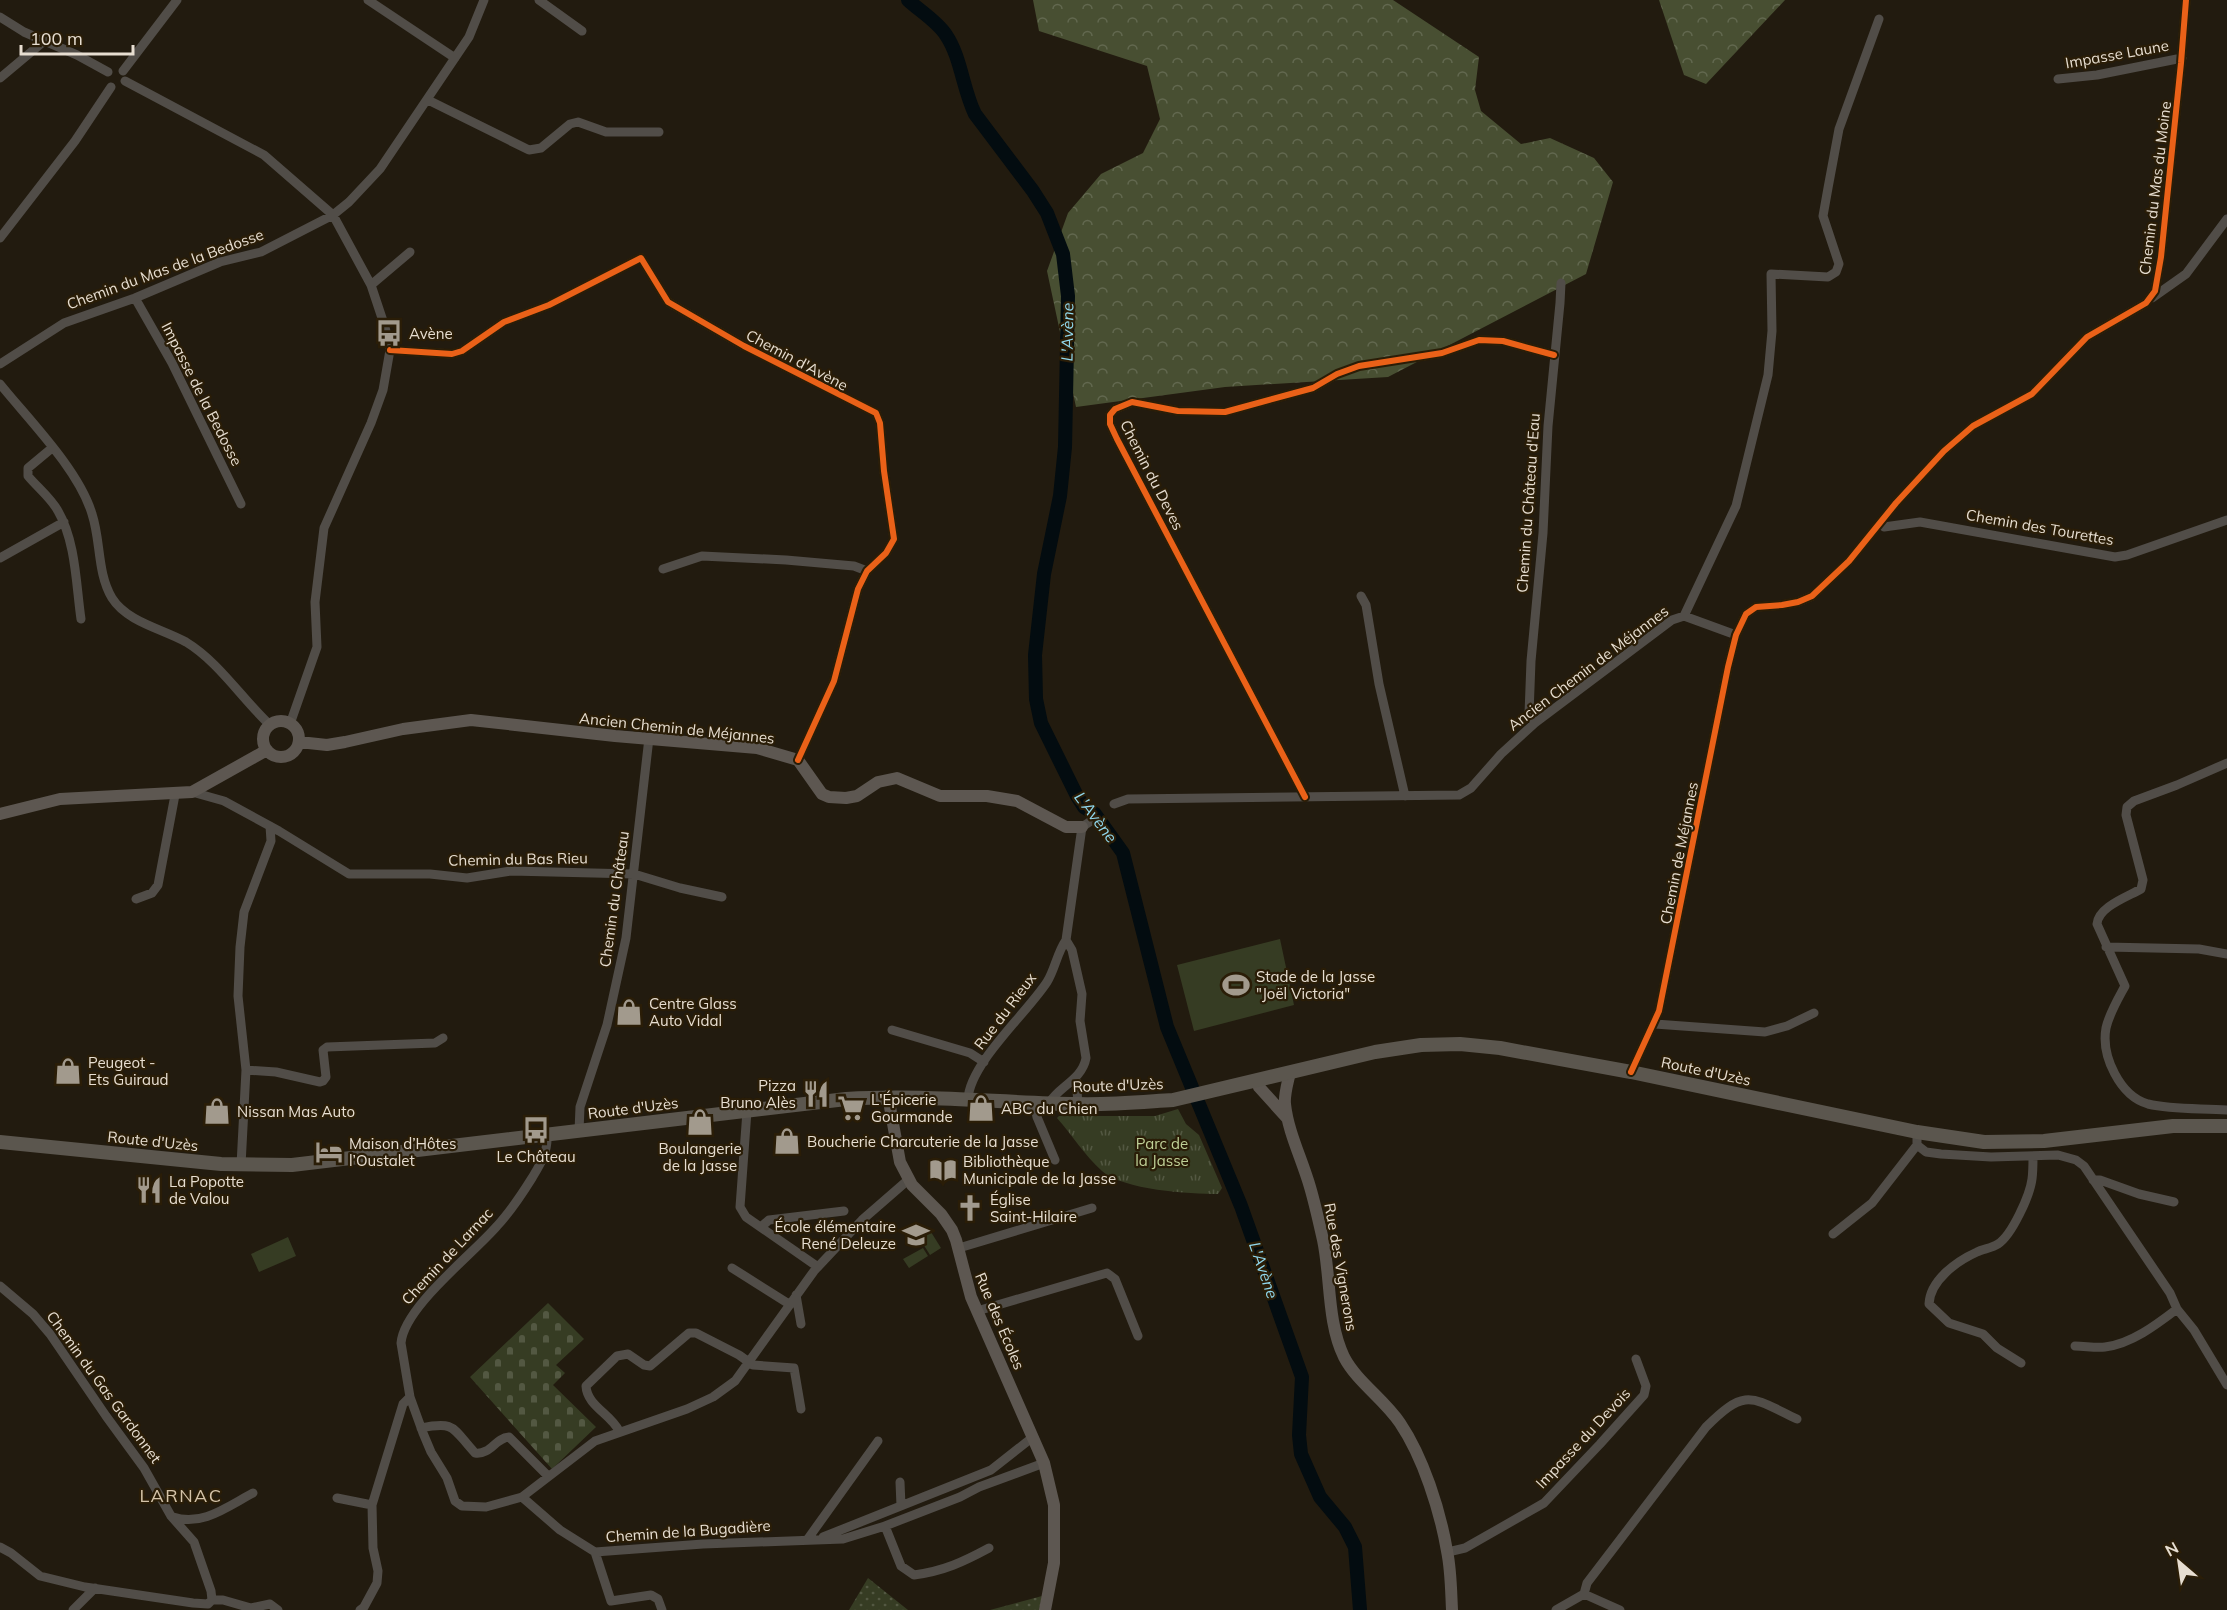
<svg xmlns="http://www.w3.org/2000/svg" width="2227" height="1610" viewBox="0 0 2227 1610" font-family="Mulish,sans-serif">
<defs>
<pattern id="grass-dots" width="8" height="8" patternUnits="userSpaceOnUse" patternTransform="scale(1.5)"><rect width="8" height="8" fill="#363c23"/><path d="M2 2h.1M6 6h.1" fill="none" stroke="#535842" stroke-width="1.8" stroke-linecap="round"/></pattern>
<pattern id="forest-crowns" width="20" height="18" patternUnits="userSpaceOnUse" patternTransform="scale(1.5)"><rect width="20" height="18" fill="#484f32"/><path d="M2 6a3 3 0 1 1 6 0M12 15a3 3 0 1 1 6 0" fill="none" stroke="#62684f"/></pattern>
<pattern id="cemetery-stones" width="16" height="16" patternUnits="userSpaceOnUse" patternTransform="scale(1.5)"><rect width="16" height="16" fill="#363c23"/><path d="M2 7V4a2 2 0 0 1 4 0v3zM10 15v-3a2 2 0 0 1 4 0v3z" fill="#535842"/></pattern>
<pattern id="park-tufts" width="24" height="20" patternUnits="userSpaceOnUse" patternTransform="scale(1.5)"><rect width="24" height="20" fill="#363c23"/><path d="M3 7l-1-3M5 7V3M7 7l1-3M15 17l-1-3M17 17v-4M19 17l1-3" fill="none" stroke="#535842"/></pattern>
</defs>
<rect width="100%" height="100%" fill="#221b0f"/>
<path fill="url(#grass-dots)" d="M868,1578L908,1610H849Z
M1042,1596L1039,1610H990Z"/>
<path fill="url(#forest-crowns)" d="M1033,0H1393L1479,57L1475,90L1481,111L1521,144L1550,138L1594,158L1613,182L1586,274L1388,377L1225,387L1076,407L1047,271L1068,213L1101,174L1143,153L1160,119L1147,66L1039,31Z
M1659,0H1785L1706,84L1684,75Z"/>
<path fill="url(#cemetery-stones)" d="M548,1303L584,1339L556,1365L565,1373L553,1385L596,1427L552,1469L470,1377Z"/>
<path fill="url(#park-tufts)" d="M1178,1109L1186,1124L1199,1135L1222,1188L1218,1194C1190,1194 1123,1190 1102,1171C1085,1156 1072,1135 1057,1118L1059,1116H1155Z"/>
<path fill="#363c23" d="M1280,939L1294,1005L1194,1031L1177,965Z
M931,1232L941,1248L930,1255L920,1239Z
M288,1237L296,1256L259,1272L251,1254Z
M923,1248L928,1256L909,1268L903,1259Z"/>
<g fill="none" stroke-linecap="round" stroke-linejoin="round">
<path stroke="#030c10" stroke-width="14" d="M908,0C920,11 938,22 946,35C961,57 963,90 975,114L1033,191L1047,213L1063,254L1068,296L1065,447L1060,496L1044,574L1035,655L1036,699L1041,723L1077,796L1084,807L1095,814L1123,853L1167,1027L1241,1206L1302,1377L1299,1435L1301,1454L1320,1497L1345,1527L1355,1547L1360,1610"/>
<path stroke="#514d48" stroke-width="9" d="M368,0L455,58
M539,0L582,31
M0,17L24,32L77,55L108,72
M123,71L177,0
M0,78L43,42
M2058,79L2097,75L2182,58
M125,81L264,155L333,215L371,285L385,327L390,350L383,390L371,423L324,528L315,602L317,647L290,724
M428,100L529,150L541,148L570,124L578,122L606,132H659
M0,238L75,141L111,87
M371,285L410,252
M135,298L172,363L241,504
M2152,298L2186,274L2227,219
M390,350L452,354L462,351L504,322L549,305L641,258L668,302L744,346L876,413L880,423L884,471L894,539L886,553L867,571L858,589L834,681L798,760
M0,364L64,323L135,298L220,262L261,252L333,215L349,202L380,169L469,37L484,0
M0,384C29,420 79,470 92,514C101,541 97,573 112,598C127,622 163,629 186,642C219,662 242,699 270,725
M52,448L28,468V476C37,487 51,498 58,511C76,542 76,585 81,619
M1880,524L1884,527L1920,522L2115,557L2127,555L2227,520
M0,558L64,522
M663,569L702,556L786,560L854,566L867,571
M1361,596L1366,605L1379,684L1405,796
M1684,616L1736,506L1768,375L1772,331L1771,274L1828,277L1836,272L1839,264L1823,216L1828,188L1839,129L1879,19
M1535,723L1529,714L1531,661L1543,533L1548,426L1560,303L1561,283
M2227,763L2177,785L2134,801L2127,807L2126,815L2143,880L2141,889C2127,897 2098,907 2097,924L2125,986C2118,999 2109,1014 2106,1028C2101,1056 2120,1096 2148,1104C2173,1110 2202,1108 2227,1110
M192,792L224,801L279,831L349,874H430L467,878L511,871L634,874L680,888L722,897
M1305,797L1117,439L1110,424V415L1115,409L1132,402L1178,411L1225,412L1313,388L1337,374L1359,366L1442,353L1479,340L1503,341L1554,355
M1114,804L1128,799L1459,795L1471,788L1501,754L1535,723L1672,620L1684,616L1736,635
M136,899L152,893L158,885L175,795
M2106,947L2199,949L2227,954
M1655,1024L1765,1032L1787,1026L1814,1013
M892,1030L970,1053L984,1062
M246,1070L276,1072L320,1082L323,1081L326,1077L323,1050L327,1047L435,1043L443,1038
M1631,1072L1659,1011L1728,667L1736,635L1746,614L1756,607L1782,605L1798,602L1812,596L1849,561L1896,503L1944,451L1973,426L2032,394L2087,337L2146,303L2155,291L2161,257L2181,63L2186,0
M1076,1077L1078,1104
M968,1099C970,1063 1027,1013 1047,982C1055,969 1057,953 1066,940
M1034,1102L1037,1117L1055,1160
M1049,1103C1059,1086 1082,1080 1086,1058L1080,1021L1082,994L1072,950L1066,940L1082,827L1091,821
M747,1111L740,1207L746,1217L818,1267
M579,1131L580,1107L607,1025L626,938L649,738
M1917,1132V1145L1926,1152L1941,1154L1991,1157L2058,1155L2076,1160L2084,1166L2170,1293L2177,1309L2194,1330L2227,1385
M241,1165L246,1070L238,996L240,947L244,912L271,841L270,826
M2093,1180H2100L2139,1194L2174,1202
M762,1226L769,1220L844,1211
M1833,1234L1872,1203L1917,1145
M959,1248L1092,1208
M732,1268L789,1304
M0,1286L33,1314L50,1334L106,1416L144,1468L171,1516L194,1542L211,1591L212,1600
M796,1295L801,1324
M977,1311L1107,1273L1115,1279L1138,1336
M2075,1346C2085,1346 2095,1348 2105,1347C2131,1344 2156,1325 2177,1309
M2021,1363L1997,1348L1983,1334L1949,1323L1929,1304C1930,1280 1957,1261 1977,1252C1983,1249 1992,1248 1998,1244C2012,1235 2030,1195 2032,1179C2033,1172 2033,1164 2033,1156
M410,1397L423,1433L431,1452L447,1478L455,1501L462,1506L486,1507L522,1497L595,1441L687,1409L713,1397L735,1381L814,1271L862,1220L908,1180
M421,1428C456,1421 452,1428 475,1453C491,1455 495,1438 509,1437L548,1476
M619,1431C611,1414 587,1406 586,1386L617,1356L628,1354L644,1365L650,1366L689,1333H696L739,1355L753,1365L794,1368L801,1409
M900,1482L901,1506
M522,1497L560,1530L595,1552L703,1544L843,1539L885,1526L960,1497L979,1487L1044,1463
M337,1498L372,1505
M173,1517C202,1527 228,1506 253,1493
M885,1526L901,1566L914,1575C944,1571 963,1562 989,1548
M823,1537L991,1470L1033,1437
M807,1540L878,1441
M0,1547L11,1553L40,1576L85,1587L193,1603L208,1604L212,1600H223L251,1608L270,1604L278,1610
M595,1552L611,1601L651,1595L658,1599L662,1610
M1448,1552L1465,1548L1544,1503L1600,1444L1644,1395L1646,1386L1636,1359
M1584,1594L1620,1610
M73,1610L95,1588
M360,1610L364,1607L377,1583L378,1571L373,1548L372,1505L403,1404L410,1397L401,1343C404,1307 472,1255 497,1226C510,1212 522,1194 532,1178C541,1163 548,1152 547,1135
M1556,1610L1584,1594L1587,1583L1706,1427C1746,1387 1751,1397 1797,1419"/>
<path stroke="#5d5751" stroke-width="12" d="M263 739a18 18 0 1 1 36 0a18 18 0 1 1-36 0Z
M299,742L327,745L345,742L403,729L471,720L615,736L757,748L798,760L822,794L829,797L846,798L857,796L878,782L897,778L940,796H987L1017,801L1066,827H1082
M0,814L60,799L192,792L267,750
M1290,1072C1288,1082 1284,1094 1285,1104C1288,1132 1302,1159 1310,1187C1315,1204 1319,1222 1323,1240C1331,1278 1327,1322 1344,1357C1357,1382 1384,1399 1400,1423C1423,1457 1440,1510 1447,1551C1451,1570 1451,1590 1452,1610
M1257,1081L1259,1087L1287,1118
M888,1096L900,1162L912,1185L941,1214L952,1230L956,1240L971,1297L1044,1463L1054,1505V1563L1045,1610"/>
<path stroke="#5b564e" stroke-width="14" d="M0,1142L221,1164L292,1165L846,1099C924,1094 1000,1103 1077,1104C1109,1105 1141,1102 1173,1100L1375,1052L1421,1045L1460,1044L1500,1048L1631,1072L1917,1132L1984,1142L2044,1141L2173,1126H2227"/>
<defs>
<path id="cycleway" d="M390,350L452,354L462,351L504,322L549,305L641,258L668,302L744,346L876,413L880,423L884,471L894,539L886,553L867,571L858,589L834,681L798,760
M1305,797L1117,439L1110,424V415L1115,409L1132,402L1178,411L1225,412L1313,388L1337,374L1359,366L1442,353L1479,340L1503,341L1554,355
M1631,1072L1659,1011L1728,667L1736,635L1746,614L1756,607L1782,605L1798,602L1812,596L1849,561L1896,503L1944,451L1973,426L2032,394L2087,337L2146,303L2155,291L2161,257L2181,63L2186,0"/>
</defs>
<use href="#cycleway" stroke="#2a1d07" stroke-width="10"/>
<use href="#cycleway" stroke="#ea6118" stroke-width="6"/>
</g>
<defs>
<symbol id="bus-bare" viewBox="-9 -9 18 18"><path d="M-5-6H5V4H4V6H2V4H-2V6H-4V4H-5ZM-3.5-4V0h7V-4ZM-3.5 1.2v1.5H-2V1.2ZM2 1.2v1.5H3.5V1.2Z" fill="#a29a8d" stroke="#2a1d07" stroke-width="2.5" paint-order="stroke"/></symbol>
<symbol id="stadium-bare" viewBox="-9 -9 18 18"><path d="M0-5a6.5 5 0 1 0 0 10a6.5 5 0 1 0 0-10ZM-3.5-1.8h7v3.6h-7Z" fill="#a29a8d" stroke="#2a1d07" stroke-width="2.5" paint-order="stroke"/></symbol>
<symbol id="shop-bare" viewBox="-9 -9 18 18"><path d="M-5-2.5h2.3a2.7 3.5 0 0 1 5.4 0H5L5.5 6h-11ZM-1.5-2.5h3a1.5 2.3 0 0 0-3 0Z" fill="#a29a8d" stroke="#2a1d07" stroke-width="2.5" paint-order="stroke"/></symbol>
<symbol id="restaurant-bare" viewBox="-9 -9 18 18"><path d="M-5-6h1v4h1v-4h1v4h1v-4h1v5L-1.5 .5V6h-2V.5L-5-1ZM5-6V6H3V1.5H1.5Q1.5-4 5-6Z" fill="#a29a8d" stroke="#2a1d07" stroke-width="2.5" paint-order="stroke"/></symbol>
<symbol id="supermarket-bare" viewBox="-9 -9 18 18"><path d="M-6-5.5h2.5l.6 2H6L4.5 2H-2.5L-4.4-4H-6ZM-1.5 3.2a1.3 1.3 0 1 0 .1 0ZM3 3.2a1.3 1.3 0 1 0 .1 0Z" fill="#a29a8d" stroke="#2a1d07" stroke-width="2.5" paint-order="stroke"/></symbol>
<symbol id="hotel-bare" viewBox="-9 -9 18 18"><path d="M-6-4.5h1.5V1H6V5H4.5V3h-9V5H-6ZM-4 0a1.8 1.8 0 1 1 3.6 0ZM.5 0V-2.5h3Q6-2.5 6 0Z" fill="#a29a8d" stroke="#2a1d07" stroke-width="2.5" paint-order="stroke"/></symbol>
<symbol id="library-bare" viewBox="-9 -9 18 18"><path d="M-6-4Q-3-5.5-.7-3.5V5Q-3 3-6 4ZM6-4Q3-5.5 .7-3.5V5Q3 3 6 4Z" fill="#a29a8d" stroke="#2a1d07" stroke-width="2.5" paint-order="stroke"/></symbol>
<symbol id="church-bare" viewBox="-9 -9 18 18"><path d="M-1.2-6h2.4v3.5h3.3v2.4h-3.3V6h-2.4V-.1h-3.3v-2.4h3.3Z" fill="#a29a8d" stroke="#2a1d07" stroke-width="2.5" paint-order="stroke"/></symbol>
<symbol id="school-bare" viewBox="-9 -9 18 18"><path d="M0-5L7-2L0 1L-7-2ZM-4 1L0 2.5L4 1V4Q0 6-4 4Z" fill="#a29a8d" stroke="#2a1d07" stroke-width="2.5" paint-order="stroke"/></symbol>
</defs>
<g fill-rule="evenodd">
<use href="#bus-bare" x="370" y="314" width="38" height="38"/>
<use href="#stadium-bare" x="1217" y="966" width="38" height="38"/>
<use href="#shop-bare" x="610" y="993" width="38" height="38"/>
<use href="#shop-bare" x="49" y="1052" width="38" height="38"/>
<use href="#restaurant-bare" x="797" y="1075" width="38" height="38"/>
<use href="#supermarket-bare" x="832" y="1089" width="38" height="38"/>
<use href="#shop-bare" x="962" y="1089" width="38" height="38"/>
<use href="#shop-bare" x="198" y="1092" width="38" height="38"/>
<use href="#shop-bare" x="681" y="1103" width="38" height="38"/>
<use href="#bus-bare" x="517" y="1111" width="38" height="38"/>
<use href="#shop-bare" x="768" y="1122" width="38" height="38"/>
<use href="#hotel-bare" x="310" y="1133" width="38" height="38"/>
<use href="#library-bare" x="924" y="1151" width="38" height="38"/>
<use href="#restaurant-bare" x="130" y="1171" width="38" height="38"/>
<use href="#church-bare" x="951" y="1189" width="38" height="38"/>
<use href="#school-bare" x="897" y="1216" width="38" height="38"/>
</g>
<g text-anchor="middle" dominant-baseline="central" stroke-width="4.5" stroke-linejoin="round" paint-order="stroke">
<g font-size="15" fill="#e7ded1" stroke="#2a1d07">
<text transform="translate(2117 54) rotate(-10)">Impasse Laune</text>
<text transform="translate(2155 188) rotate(-83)">Chemin du Mas du Moine</text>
<text transform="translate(165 269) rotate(-20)">Chemin du Mas de la Bedosse</text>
<text transform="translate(797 360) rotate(28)">Chemin d'Avène</text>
<text transform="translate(202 394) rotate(63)">Impasse de la Bedosse</text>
<text transform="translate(1152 475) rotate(63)">Chemin du Deves</text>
<text transform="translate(1528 503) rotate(-86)">Chemin du Château d'Eau</text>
<text transform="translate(2040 527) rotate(10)">Chemin des Tourettes</text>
<text transform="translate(1588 668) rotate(-37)">Ancien Chemin de Méjannes</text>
<text transform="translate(677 728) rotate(6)">Ancien Chemin de Méjannes</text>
<text transform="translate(1679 853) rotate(-79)">Chemin de Méjannes</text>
<text transform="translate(518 859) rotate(-1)">Chemin du Bas Rieu</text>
<text transform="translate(614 899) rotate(-82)">Chemin du Château</text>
<text transform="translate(1005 1011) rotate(-53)">Rue du Rieux</text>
<text transform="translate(1706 1071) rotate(12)">Route d'Uzès</text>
<text transform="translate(1118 1085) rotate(-2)">Route d'Uzès</text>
<text transform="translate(633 1108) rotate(-7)">Route d'Uzès</text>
<text transform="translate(153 1141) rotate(6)">Route d'Uzès</text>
<text transform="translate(447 1256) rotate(-47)">Chemin de Larnac</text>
<text transform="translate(1341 1267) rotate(80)">Rue des Vignerons</text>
<text transform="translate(1000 1321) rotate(67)">Rue des Écoles</text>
<text transform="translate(104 1387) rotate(54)">Chemin du Gas Gardonnet</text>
<text transform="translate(1583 1438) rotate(-47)">Impasse du Devois</text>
<text transform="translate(688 1531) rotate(-4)">Chemin de la Bugadière</text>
</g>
<g font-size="15" fill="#e7ded1" stroke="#2a1d07" text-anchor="start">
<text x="409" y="333">Avène</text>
<text x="1256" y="976">Stade de la Jasse<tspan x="1256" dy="17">"Joël Victoria"</tspan></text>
<text x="649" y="1003">Centre Glass<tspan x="649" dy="17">Auto Vidal</tspan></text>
<text x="88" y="1062">Peugeot -<tspan x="88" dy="17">Ets Guiraud</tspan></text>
<text x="796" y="1085" text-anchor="end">Pizza<tspan x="796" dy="17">Bruno Alès</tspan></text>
<text x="871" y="1099">L'Épicerie<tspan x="871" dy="17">Gourmande</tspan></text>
<text x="1001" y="1108">ABC du Chien</text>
<text x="237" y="1111">Nissan Mas Auto</text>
<text x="807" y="1141">Boucherie Charcuterie de la Jasse</text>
<text x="349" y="1143">Maison d’Hôtes<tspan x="349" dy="17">l’Oustalet</tspan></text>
<text x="700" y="1148" text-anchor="middle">Boulangerie<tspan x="700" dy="17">de la Jasse</tspan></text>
<text x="536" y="1156" text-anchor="middle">Le Château</text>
<text x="963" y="1161">Bibliothèque<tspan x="963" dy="17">Municipale de la Jasse</tspan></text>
<text x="169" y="1181">La Popotte<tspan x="169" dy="17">de Valou</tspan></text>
<text x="990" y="1199">Église<tspan x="990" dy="17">Saint-Hilaire</tspan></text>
<text x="896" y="1226" text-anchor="end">École élémentaire<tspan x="896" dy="17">René Deleuze</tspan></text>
</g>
<g font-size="15" fill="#bfd097" stroke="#2a1d07">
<text x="1162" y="1143">Parc de<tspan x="1162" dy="17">la Jasse</tspan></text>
</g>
<g font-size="16" font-style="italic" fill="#90d8ee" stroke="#2a1d07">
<text transform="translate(1067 332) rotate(-89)">L'Avène</text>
<text transform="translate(1096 817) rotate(53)">L'Avène</text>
<text transform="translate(1264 1270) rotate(71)">L'Avène</text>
</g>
<g font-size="18" letter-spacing="1.5" fill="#d4c3a9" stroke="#2a1d07">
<text x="181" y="1495">LARNAC</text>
</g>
</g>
<g transform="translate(2179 1562) rotate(331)" stroke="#2a1d07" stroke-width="4.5" paint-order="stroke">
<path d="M0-4.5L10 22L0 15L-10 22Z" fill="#e7ded1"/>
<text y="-9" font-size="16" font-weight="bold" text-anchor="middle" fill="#e7ded1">N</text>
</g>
<path d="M21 45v9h112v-9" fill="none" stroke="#e7ded1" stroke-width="3"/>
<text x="30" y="45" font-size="18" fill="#e7ded1" stroke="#2a1d07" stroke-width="4.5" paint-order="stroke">100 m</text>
</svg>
